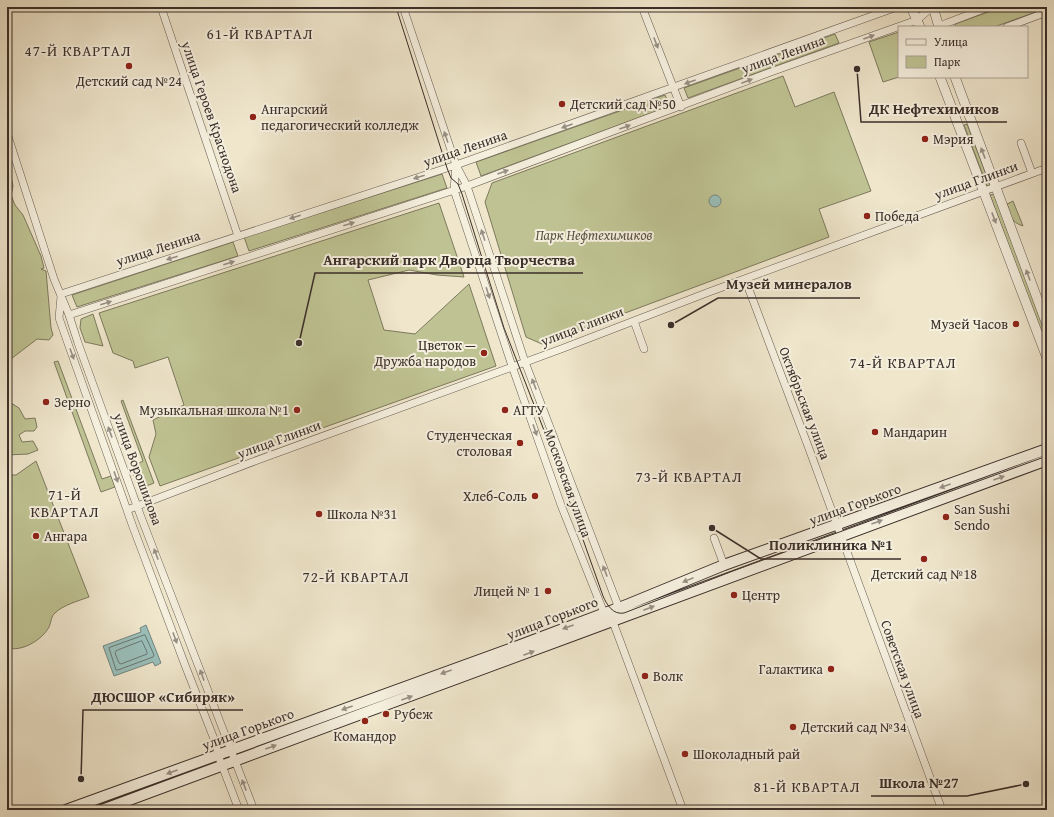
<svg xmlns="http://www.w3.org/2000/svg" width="1054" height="817" viewBox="0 0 1054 817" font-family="'Gentium Book Plus',serif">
<rect width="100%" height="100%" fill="#efe6cc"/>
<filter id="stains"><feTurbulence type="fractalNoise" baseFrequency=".005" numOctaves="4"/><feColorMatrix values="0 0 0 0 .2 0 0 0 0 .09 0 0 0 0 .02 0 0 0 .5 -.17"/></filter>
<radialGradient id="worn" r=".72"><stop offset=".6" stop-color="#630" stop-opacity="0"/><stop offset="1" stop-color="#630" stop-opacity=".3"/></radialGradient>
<path fill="#bfc393" stroke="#7d795e" d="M1002,7L1047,8L994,27H956L955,24Z
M899,32V77L883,82L869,42Z
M835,34L839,43L688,98L684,88Z
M783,76L795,107L834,92L871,191L819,209L829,237L542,344L526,337L485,202L492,183Z
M665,95L670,106L481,176L476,162Z
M967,124L990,185L987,186L964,125Z
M7,167L11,176L13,186L11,195L15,205L23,215L41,256L44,268L41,269L46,271L51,328L53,335L49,340L37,339L7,362Z
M442,174L447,188L249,251L244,237Z
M994,194L1047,336V349L990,195Z
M1013,201L1023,226C1010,222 1011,215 1007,204Z
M439,203L464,277L437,275L409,270L368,280L384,330L415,334L469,284L496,366L160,486L149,457L156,434L153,420L184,405L168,357L135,368L133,361L113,353L99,313Z
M233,242L238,256L77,307L72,295Z
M93,314L103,346L85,342L80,328L81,319Z
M58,361L102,479L111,476L115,487L101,492L54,362Z
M7,397L8,401L19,408L25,419L35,418L37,427L34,431H25L19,435L22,442L33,441L38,450L28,454L7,455Z
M123,400L154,483L139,489L132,470L133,466L143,461L121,401Z
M36,461L89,597C78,601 63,605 55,613C51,616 51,623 49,627C42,640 22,652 7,648V475H16Z
M384,698L385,702L249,753L247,748Z
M146,785L141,791L92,810H77Z"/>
<path fill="#9abfba" stroke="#748580" d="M709 201a6 6 0 1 1 12 0a6 6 0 1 1-12 0Z
M146,625L161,663L155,666L153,662L114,676L103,646L141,632L140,628Z"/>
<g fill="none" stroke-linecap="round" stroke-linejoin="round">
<path stroke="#6a7772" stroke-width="1" d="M145,635L154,655L153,657L118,670H116L109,648Z
M142,641L147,652V654L121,664L119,663L115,653L116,651Z"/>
<defs>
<path id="minor" d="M161,7L238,236
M403,7L456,165L467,186L525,362L617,603L616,612
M642,7L681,107
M939,27L947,23L989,7
M1007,27L1047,12
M7,133L54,279L69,315L78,343L141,517L254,810
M1021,143L1032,173
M456,165L454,190L512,366L561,505L604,613L613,622L683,810
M745,279L808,446L942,810
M61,294L456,165L897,7
M61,296L59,318L133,527L185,665L216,744L218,755L239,810
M69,315L467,186L768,73L917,20L932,7
M634,321L644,349
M127,510L255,461L561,349L709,292L1047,168
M714,538L724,565"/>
<path id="tertiary" d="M911,7L920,27
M933,7L939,27
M940,77L1047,358
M955,77L1047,325"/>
<path id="secondary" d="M66,810L518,646L629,604L724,565L1047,449
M102,810C417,694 732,576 1047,460"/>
</defs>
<use href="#minor" stroke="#685d52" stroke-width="8"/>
<use href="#tertiary" stroke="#685d52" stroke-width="10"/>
<use href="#secondary" stroke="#3b2f2a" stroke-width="12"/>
<use href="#minor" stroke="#f5efde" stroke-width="7"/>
<use href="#tertiary" stroke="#f5efde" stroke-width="9"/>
<use href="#secondary" stroke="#f5efde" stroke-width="10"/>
<path stroke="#3b2f2a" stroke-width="1" d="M396,7L447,168L451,178L458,184L462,194L504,328L547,438L603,596C607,605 613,615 624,613L733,571L1047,456"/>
</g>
<defs><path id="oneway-solid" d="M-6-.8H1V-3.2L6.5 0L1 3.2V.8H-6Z"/></defs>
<g fill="#988f84">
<use href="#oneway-solid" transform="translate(869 37) rotate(-20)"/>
<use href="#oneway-solid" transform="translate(656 43) rotate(69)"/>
<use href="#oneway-solid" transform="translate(747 81) rotate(-21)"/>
<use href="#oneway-solid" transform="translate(690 82) rotate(160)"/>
<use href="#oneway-solid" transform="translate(567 126) rotate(160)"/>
<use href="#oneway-solid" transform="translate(625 127) rotate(-20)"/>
<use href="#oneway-solid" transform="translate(446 137) rotate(-109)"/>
<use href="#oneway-solid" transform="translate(983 153) rotate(-111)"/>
<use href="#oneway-solid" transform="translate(503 172) rotate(-20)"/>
<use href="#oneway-solid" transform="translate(419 177) rotate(162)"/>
<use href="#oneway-solid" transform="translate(295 217) rotate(162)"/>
<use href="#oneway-solid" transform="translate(994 218) rotate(69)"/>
<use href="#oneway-solid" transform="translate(349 224) rotate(-18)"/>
<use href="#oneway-solid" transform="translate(483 235) rotate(-108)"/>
<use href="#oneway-solid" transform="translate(172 258) rotate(162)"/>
<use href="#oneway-solid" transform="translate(229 263) rotate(-18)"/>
<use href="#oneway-solid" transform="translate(1028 275) rotate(-110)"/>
<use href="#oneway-solid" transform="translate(488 293) rotate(72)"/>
<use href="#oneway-solid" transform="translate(106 303) rotate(-18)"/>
<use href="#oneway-solid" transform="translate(72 354) rotate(70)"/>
<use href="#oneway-solid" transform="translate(534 384) rotate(-111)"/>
<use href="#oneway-solid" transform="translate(535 430) rotate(71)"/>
<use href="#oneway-solid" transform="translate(110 432) rotate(-110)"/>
<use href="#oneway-solid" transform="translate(116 477) rotate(70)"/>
<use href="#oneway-solid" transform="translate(999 478) rotate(-20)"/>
<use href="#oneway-solid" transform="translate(945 486) rotate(160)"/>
<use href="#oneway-solid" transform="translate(877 522) rotate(-20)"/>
<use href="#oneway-solid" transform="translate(156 554) rotate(-111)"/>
<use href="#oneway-solid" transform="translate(605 571) rotate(-111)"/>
<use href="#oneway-solid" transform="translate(688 580) rotate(158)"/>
<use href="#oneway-solid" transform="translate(649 608) rotate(-21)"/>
<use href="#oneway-solid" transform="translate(568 627) rotate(160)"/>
<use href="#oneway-solid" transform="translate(175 638) rotate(70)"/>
<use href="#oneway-solid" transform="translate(529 653) rotate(-21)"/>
<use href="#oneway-solid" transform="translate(446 672) rotate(160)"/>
<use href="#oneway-solid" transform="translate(202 675) rotate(-110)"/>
<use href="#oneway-solid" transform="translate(407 698) rotate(-20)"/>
<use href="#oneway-solid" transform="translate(347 708) rotate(160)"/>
<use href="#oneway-solid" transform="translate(271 747) rotate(-20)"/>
<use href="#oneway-solid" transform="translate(172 772) rotate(160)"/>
<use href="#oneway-solid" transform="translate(244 785) rotate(-111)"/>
</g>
<g fill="#8f2418" stroke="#f5efde" stroke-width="1.5">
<circle cx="129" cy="66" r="4"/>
<circle cx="562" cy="104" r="4"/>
<circle cx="253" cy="117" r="4"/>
<circle cx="925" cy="139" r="4"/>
<circle cx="867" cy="216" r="4"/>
<circle cx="1016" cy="324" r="4"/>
<circle cx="484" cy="353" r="4"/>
<circle cx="46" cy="402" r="4"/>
<circle cx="297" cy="410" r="4"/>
<circle cx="505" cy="410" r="4"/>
<circle cx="875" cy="432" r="4"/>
<circle cx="520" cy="443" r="4"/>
<circle cx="535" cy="496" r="4"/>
<circle cx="319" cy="514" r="4"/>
<circle cx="946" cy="517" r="4"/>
<circle cx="36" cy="536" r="4"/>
<circle cx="924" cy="559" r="4"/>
<circle cx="548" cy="591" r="4"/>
<circle cx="734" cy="595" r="4"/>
<circle cx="831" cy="669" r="4"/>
<circle cx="645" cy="676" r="4"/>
<circle cx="386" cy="714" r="4"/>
<circle cx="365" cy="721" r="4"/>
<circle cx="793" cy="727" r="4"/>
<circle cx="685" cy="754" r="4"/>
</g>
<g text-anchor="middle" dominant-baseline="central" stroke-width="4" stroke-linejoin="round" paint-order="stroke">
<g font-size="14" fill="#3b2f2a" stroke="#f5efde">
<text transform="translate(783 54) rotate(-20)">улица Ленина</text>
<text transform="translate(212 117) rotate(71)">улица Героев Краснодона</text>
<text transform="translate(465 148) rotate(-19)">улица Ленина</text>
<text transform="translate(976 180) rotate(-20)">улица Глинки</text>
<text transform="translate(158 248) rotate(-18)">улица Ленина</text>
<text transform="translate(582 326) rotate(-21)">улица Глинки</text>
<text transform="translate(805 403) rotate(69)">Октябрьская улица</text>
<text transform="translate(279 439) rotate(-20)">улица Глинки</text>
<text transform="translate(138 469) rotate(70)">улица Ворошилова</text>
<text transform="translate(568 483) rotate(70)">Московская улица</text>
<text transform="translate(855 504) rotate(-20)">улица Горького</text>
<text transform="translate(552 618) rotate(-21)">улица Горького</text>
<text transform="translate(903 669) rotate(70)">Советская улица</text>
<text transform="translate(248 729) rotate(-20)">улица Горького</text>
</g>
<g font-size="14" fill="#3b2f2a" stroke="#f5efde" text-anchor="start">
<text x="129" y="81" text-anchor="middle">Детский сад №24</text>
<text x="570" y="104">Детский сад №50</text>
<text x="261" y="109">Ангарский<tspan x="261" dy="16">педагогический колледж</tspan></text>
<text x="933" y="139">Мэрия</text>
<text x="875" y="216">Победа</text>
<text x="1008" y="324" text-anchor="end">Музей Часов</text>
<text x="476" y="345" text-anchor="end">Цветок —<tspan x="476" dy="16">Дружба народов</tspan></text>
<text x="54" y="402">Зерно</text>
<text x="289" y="410" text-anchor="end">Музыкальная школа №1</text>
<text x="513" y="410">АГТУ</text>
<text x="883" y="432">Мандарин</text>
<text x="512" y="435" text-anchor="end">Студенческая<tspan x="512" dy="16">столовая</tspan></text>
<text x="527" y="496" text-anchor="end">Хлеб-Соль</text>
<text x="954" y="509">San Sushi<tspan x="954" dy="16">Sendo</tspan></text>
<text x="327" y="514">Школа №31</text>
<text x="44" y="536">Ангара</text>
<text x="924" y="574" text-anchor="middle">Детский сад №18</text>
<text x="540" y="591" text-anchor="end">Лицей № 1</text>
<text x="742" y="595">Центр</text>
<text x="823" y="669" text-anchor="end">Галактика</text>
<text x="653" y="676">Волк</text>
<text x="394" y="714">Рубеж</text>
<text x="801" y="727">Детский сад №34</text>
<text x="365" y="736" text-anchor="middle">Командор</text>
<text x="693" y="754">Шоколадный рай</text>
</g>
<g font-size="14" font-style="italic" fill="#5c5444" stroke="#f5efde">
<text x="594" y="235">Парк Нефтехимиков</text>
</g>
<g font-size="15" letter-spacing="1" fill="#3b2f2a" stroke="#f5efde">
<text x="260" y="33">61-Й КВАРТАЛ</text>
<text x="78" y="50">47-Й КВАРТАЛ</text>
<text x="903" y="362">74-Й КВАРТАЛ</text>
<text x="689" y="476">73-Й КВАРТАЛ</text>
<text x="65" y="494">71-Й<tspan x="65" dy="17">КВАРТАЛ</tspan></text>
<text x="356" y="576">72-Й КВАРТАЛ</text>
<text x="807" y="786">81-Й КВАРТАЛ</text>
</g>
</g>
<path fill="none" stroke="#3b2f2a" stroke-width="1.5" d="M857 69L861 122H1007M299 343L315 273H583M671 325L718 298H860M712 528L761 559H901M81 779L83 710H243M1026 784L967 796H871"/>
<g fill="#3b2f2a" stroke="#f5efde" stroke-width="1.5">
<circle cx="857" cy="69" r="4"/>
<circle cx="299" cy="343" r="4"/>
<circle cx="671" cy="325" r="4"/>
<circle cx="712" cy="528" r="4"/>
<circle cx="81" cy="779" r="4"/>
<circle cx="1026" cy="784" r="4"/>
</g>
<g font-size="15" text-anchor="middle" font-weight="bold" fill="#3b2f2a" stroke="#f5efde" stroke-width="4" stroke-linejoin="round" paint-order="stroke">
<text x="934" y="114">ДК Нефтехимиков</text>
<text x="449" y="265">Ангарский парк Дворца Творчества</text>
<text x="789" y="289">Музей минералов</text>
<text x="831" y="550">Поликлиника №1</text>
<text x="163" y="702">ДЮСШОР «Сибиряк»</text>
<text x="919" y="788">Школа №27</text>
</g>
<rect width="1054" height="817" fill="none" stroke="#efe6cc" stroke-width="24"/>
<rect x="8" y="8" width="1038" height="801" fill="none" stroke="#3b2f2a" stroke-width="2"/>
<rect x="12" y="12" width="1030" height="793" fill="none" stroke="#3b2f2a"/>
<rect x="898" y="26" width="130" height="52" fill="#f5efde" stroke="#aba296"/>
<rect x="906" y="39" width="20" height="6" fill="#f5efde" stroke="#aba296"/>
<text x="934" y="46" font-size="12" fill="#3b2f2a">Улица</text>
<rect x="906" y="56" width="20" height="12" fill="#bfc393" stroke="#aba296"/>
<text x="934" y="66" font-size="12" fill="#3b2f2a">Парк</text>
<rect width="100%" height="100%" filter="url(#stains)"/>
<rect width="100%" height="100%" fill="url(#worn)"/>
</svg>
